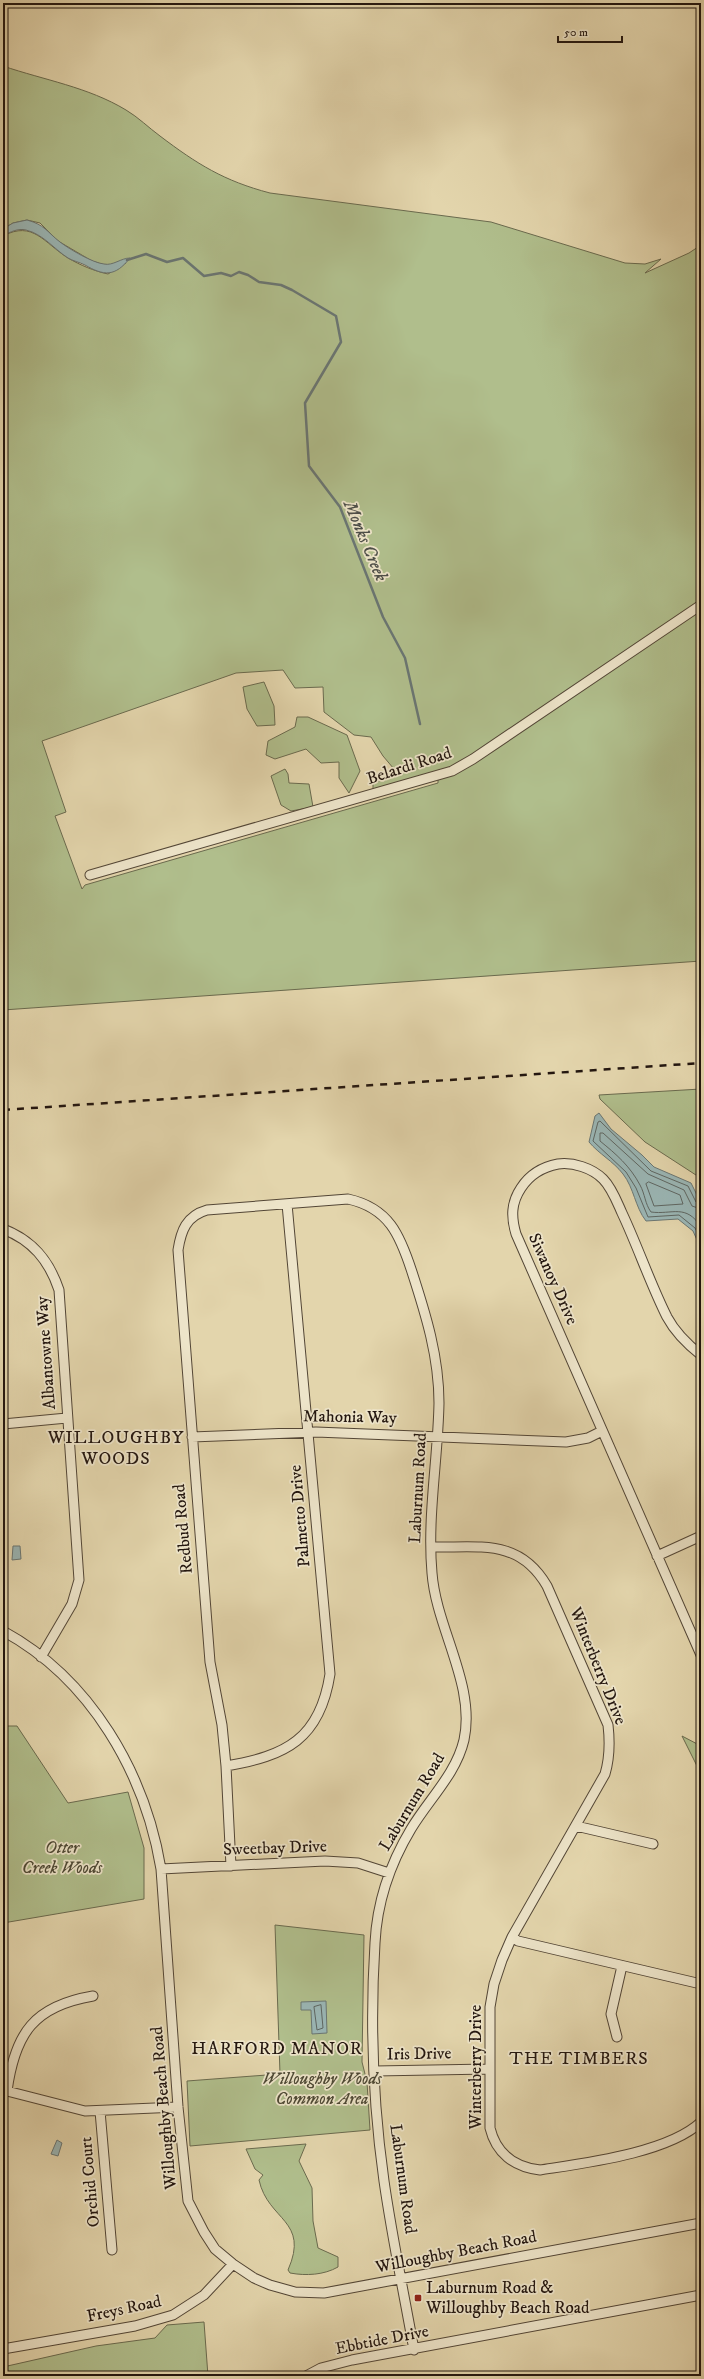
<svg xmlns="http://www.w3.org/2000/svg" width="704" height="2379" viewBox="0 0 704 2379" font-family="'IM FELL DW Pica',serif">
<rect width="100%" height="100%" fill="#e3d5ac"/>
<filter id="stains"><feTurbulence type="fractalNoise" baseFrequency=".005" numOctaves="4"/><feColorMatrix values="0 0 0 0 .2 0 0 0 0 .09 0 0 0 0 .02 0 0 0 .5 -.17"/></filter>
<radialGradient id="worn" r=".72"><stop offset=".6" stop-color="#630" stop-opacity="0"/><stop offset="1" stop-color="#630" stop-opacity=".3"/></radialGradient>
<path fill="#b0be8c" stroke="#6a6a4e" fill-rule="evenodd" d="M3,66C44,80 88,87 126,110C138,117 149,128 160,136C197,164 224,181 270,193L491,222L625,263L645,264L661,259L645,273L689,253L701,245V961L3,1010V236C33,220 44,243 68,258C80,265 94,271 108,274L126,263L105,265L92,261L58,241L40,223L27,220L13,223L3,229ZM283,670L295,688L323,687L324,712L354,735L371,737L383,756L394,769L385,780L373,782V790L438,773V783L85,885L82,889L55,816L66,812L42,741L236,673Z
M264,682L274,706L275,725L257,726L247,709L243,687Z
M297,717H308L347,735L360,771L349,793L339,778V762L321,763L306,749L275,759L266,755L268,741L295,727Z
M285,769L288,774L289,783L309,784L313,807L291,811L281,805L271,776Z
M701,1089V1181L699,1177L645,1142L600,1099L599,1095Z
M3,1726H17L68,1803L128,1792L144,1848V1899L3,1923Z
M682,1736L701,1746V1774Z
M275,1925L364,1935L362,2062L367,2082L370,2130L190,2146L187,2081L280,2074Z
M306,2144L299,2161L312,2188L313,2221L318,2248L338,2257V2267C324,2275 306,2276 290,2273L288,2270C310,2220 268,2221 259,2180L263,2175L255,2169L246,2149Z
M204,2322L208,2376H3V2367L96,2346L155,2338L167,2325Z"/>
<path fill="#9ab6b5" stroke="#6a7673" d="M27,220C45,225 46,231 60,242C69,249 93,263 104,264C113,266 121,258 130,258C115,277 104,276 85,265C79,262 73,261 68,258C54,249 43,234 26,230C18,228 10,232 3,236V229L13,223Z
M599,1113L611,1129L642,1155L654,1167L691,1183L701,1203V1249L693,1231L678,1219L646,1221C635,1207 634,1188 623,1174C613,1161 599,1154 589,1142L595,1116Z
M13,1546H20L21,1559L12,1560Z
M326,2001L327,2033L312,2034L311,2010H301V2002Z
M57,2140L62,2143L58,2156L51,2154Z"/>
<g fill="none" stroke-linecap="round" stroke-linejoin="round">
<path stroke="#5e6662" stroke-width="1" d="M649,1182L680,1195L683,1204L654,1206L646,1184Z
M701,1204L696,1202L688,1186L651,1171L600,1121L598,1122L593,1141L626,1172L636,1188L648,1217L679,1215L695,1228L701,1239
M701,1209L692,1206L684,1190L648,1174L603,1133H600V1141C616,1154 630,1166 640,1185C645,1194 645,1204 651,1212C672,1215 686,1203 701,1227
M321,2005L323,2028L317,2030L314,2007Z"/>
<path stroke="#6a7673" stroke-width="2.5" d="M127,260L146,254L167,262L183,258L204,276L221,273L231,276L239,272L248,275L259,282L281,285L292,290L336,316L341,342L305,403L309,466L340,507L383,617L405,658L420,724"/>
<defs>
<path id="minor" d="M90,875L452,771L473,759L701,605
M3,1229C32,1240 49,1260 59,1290L79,1580L72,1604L41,1657
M701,1355C687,1344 675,1332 667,1317C650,1283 638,1247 622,1213C617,1202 612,1188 603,1179C592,1168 573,1162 558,1164C542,1167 530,1174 521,1188C511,1203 511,1217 516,1234L701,1655
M3,1424L67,1418
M192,1437L316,1432L566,1442L588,1438L602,1431
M431,1547C480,1548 519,1538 547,1586L608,1725C610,1742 610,1757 605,1774L512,1937L502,1960L494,1984L490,2007V2128C496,2153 514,2167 540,2170C585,2163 668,2153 701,2122
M657,1556L701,1536
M3,1631C91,1679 145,1773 161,1869L178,2107L188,2201L204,2232L215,2249L233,2264L254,2278L270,2285L295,2292L324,2293L701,2223
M226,1766C286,1756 320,1739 330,1674L287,1204
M576,1826L653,1844
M231,1866L226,1766L222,1725L210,1662L178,1250C181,1231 186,1216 207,1210L348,1199C389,1208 400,1235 412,1272C426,1315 439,1357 439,1403C438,1459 427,1517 432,1573C436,1628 476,1685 464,1740C456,1774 429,1799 411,1829C390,1864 377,1902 375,1943C370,2022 373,2103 384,2181C392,2237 404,2294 414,2350
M161,1869L325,1861L358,1863L389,1873
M512,1937L518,1941L701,1984
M617,2037L611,2014L622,1966
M375,2071L489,2069
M3,2090L85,2111L178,2107
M7,2091C15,2033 34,2006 93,1996
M100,2111L112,2250
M3,2349L135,2326L173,2315L204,2295L233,2264
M306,2376L321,2368L352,2360L701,2295"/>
</defs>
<use href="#minor" stroke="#534636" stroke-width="11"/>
<use href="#minor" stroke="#ede4c9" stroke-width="9"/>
<path stroke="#23160f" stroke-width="2.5" stroke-dasharray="7 7" stroke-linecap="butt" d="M3,1110L701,1063"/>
</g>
<rect fill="#8f2418" stroke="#ede4c9" stroke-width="1.5" x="414" y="2294" width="8" height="8" rx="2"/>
<g text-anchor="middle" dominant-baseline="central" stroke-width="3.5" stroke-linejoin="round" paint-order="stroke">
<g font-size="17" fill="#23160f" stroke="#ede4c9">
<text transform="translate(409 766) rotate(-18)">Belardi Road</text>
<text transform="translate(553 1279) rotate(66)">Siwanoy Drive</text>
<text transform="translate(46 1353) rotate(-94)">Albantowne Way</text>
<text transform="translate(350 1417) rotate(1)">Mahonia Way</text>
<text transform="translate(418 1488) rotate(-87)">Laburnum Road</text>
<text transform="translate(300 1516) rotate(-95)">Palmetto Drive</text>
<text transform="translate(183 1529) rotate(-95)">Redbud Road</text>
<text transform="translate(598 1666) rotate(68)">Winterberry Drive</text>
<text transform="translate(412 1802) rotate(-59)">Laburnum Road</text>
<text transform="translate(275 1848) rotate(-2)">Sweetbay Drive</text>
<text transform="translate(419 2054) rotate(-1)">Iris Drive</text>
<text transform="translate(476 2067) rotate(-90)">Winterberry Drive</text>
<text transform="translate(164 2108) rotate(-95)">Willoughby Beach Road</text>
<text transform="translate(403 2179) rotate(82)">Laburnum Road</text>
<text transform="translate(90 2182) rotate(-95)">Orchid Court</text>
<text transform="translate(456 2252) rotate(-11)">Willoughby Beach Road</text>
<text transform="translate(124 2309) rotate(-12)">Freys Road</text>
<text transform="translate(382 2340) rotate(-11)">Ebbtide Drive</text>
</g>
<g font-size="17" font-style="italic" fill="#4d4834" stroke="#ede4c9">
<text x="62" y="1848">Otter<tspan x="62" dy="20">Creek Woods</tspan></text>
<text x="322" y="2079">Willoughby Woods<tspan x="322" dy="20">Common Area</tspan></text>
</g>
<g font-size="17" fill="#23160f" stroke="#ede4c9" text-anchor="start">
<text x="426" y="2288">Laburnum Road &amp;<tspan x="426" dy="20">Willoughby Beach Road</tspan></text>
</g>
<g font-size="18" font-style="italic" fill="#4d4e49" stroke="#ede4c9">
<text transform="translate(365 541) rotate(67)">Monks Creek</text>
</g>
<g font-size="18" letter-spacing="1" fill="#23160f" stroke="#ede4c9">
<text x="116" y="1438">WILLOUGHBY<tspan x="116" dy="21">WOODS</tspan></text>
<text x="277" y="2049">HARFORD MANOR</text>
<text x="579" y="2059">THE TIMBERS</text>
</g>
</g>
<rect width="704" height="2379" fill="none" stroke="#e3d5ac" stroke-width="16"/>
<rect x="4" y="4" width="696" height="2371" fill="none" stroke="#23160f" stroke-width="2"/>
<rect x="8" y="8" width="688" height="2363" fill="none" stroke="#23160f"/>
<path d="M558 36v6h64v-6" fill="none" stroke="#23160f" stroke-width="2"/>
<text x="564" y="36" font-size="12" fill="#23160f" stroke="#ede4c9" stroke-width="3" paint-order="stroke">50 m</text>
<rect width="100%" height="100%" filter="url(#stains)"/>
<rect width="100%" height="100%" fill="url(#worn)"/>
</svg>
